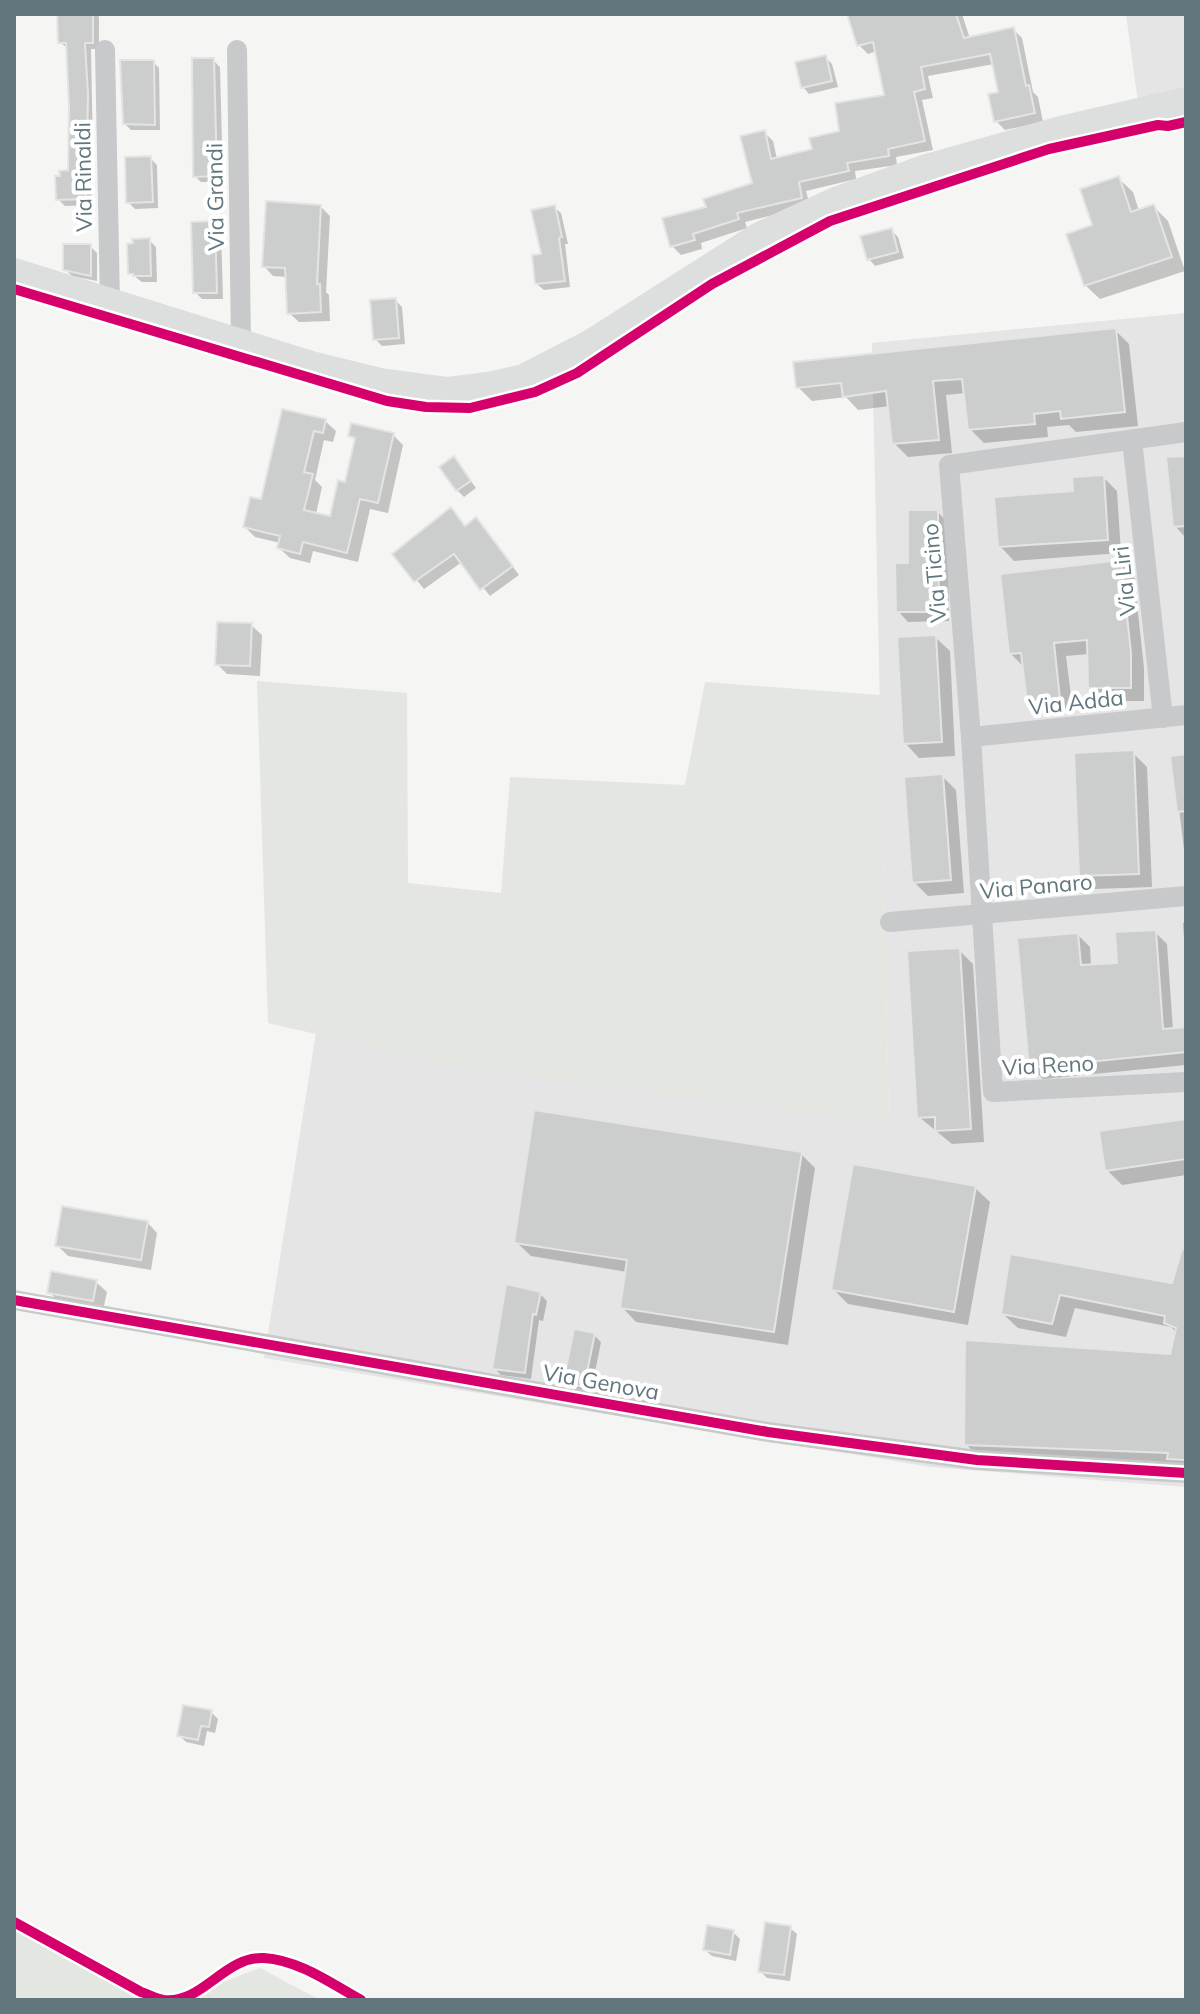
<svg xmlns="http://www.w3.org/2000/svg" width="1200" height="2014" viewBox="0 0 1200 2014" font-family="Mulish,sans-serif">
<rect width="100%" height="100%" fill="#f5f5f4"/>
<path fill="#e4e5e4" d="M1126,14H1186V112L1140,117Z
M1186,313V1487L931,1467L264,1358L316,1033L460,1067L889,1122L872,343Z"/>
<path fill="#e4e7e1" d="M257,681L407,693L408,883L501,893L510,777L685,785L705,682L880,695L889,1122L460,1067L268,1023Z
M14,1927L141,2000H14Z
M260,1968L320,2000H175Z"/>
<path fill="#0003" d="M59,14H96L99,17V49H91L93,153H89L92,205L65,206L58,199L70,172L68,49L60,42Z
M855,14H962L970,39L1013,29L1022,38L1033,92L1038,97L1043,122L1005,130L996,121L1000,93L994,64L928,76L933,98L922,100L933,150L896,157L897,165L855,171L856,179L806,191L810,206L745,222L747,228L701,243L702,249L681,255L672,246L708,208L754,185L764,132L773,141L777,159L814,150L842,133L887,97L877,51L868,54L859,45Z
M825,57L832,64L838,87L809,94L803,87Z
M213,60L220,67L223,182H201L195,176Z
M153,62L159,68L160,130H131L125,124Z
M150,158L157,165L158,208L135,209L128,202Z
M1118,178L1133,192L1139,211L1153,206L1168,221L1185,271L1100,299L1085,285L1095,226Z
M321,207L330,216L326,292L329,295L330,321L299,322L289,313L288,277L273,276L264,266Z
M554,207L561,213L568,244H565L570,287L544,290L537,284Z
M214,223L221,230L223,299H202L195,292Z
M891,230L898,237L904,258L875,266L869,259Z
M149,240L156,247L157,282H142L130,273Z
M90,246L97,253V281L72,276L65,269Z
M395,300L402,307L405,344L382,346L375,339Z
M1115,330L1129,344L1138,426L1076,432L1069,425L1047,427L1048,437L984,443L970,429L966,393L946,395L952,453L908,457L894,443L890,406L858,410L846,397L812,401L798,387Z
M284,411L325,421L336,431L333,442L324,440L315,480L322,487L316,514L332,518L346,484L356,441L351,436L393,435L403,445L388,513L370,509L358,562L313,551L310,563L290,558L279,548L280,543L255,537L245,527L263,502Z
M1186,458V537H1185L1175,526Z
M454,459L476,488L464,497L457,490Z
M1103,477L1117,491L1121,553L1014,561L1000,546Z
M451,510L466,527L484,528L519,575L490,596L462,562L424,589L395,554Z
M938,512L948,523L949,621L908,622L898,611Z
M1120,563L1134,576L1144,668V701H1103L1089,688V654L1066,656L1073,712L1042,715L1029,702L1025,668L1011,654Z
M251,625L262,635L260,676L227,674L217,664Z
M935,637L950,651L955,756L919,758L905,743Z
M1133,753L1147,767L1152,887L1095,889L1081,875Z
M1186,756V867L1173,757Z
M942,776L956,790L964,893L928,896L914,882Z
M1183,923H1186V957L1185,956Z
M1155,932L1167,944L1173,1030L1186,1029V1065L1043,1079L1031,1067L1078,935L1090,947L1091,967L1119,965Z
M959,950L973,964L984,1142L952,1144L919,1117Z
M1186,1121V1175L1122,1185L1107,1170Z
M801,1154L815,1168L788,1345L636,1322L622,1307L627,1272L531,1256L516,1242Z
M975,1188L990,1202L968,1325L848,1304L833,1289Z
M147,1222L157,1233L151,1270L68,1256L57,1245Z
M1186,1254V1473L980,1459L966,1444L1172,1356L1177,1333L1171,1327L1075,1308L1066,1337L1018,1328L1003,1314L1012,1257L1174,1285Z
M96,1282L107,1292L103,1310L60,1302L49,1292Z
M540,1294L547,1301L543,1321L539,1320L531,1379L501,1375L494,1368Z
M594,1335L601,1342L591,1392L572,1389L566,1382Z
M211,1712L218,1719L215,1733L207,1731L204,1746L186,1742L179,1735Z
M790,1928L797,1934L790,1981L767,1978L760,1971Z
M733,1932L740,1939L736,1961L712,1956L705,1950Z"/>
<path fill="#cccece" stroke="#e4e4e4" stroke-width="2" d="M57,14H93V43H85L88,95L87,147H84L86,199L56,200L55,176H60L59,171L68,170L69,107L66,43H58Z
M847,14H956L964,38L1014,27L1026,86L1029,85L1035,113L994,122L988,94L998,92L990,54L921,67L925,89L914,92L925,141L888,149L889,156L847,163L849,171L799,182L802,198L737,213L739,219L693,234L695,240L670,247L662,218L706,207L703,199L752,183L740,136L765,130L771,159L812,149L809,138L839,131L835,103L884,95L873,42L857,46Z
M826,55L832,81L801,88L795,62Z
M192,58H214L217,176L193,177Z
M120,60H154L155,125L123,124Z
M151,156L153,202L126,203L125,157Z
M1119,176L1131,212L1154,204L1172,257L1084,286L1066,234L1092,225L1080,189Z
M266,201L321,205L317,284H320L321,312L287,314L285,268L262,267Z
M555,205L562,237L559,238L565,281L535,284L532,255L541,254L531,210Z
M215,221L217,293H193L191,222Z
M892,228L898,252L867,260L860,236Z
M150,238L151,276H133V274H128L127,244L133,243L132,239Z
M63,244H91V276L63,270Z
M396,298L399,338L373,340L370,300Z
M1116,328L1125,412L1061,419L1060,411L1034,414L1035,424L968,430L962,379L933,381L939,440L892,444L886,391L843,397L841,383L796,388L793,362Z
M282,409L326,419L323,433L314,431L304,472L313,474L304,510L330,516L338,480L345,482L355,438L348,436L351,423L394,433L378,503L360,499L347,553L303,542L300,554L277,548L280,536L243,527L250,497L261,499Z
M454,456L471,481L456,491L439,467Z
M1186,456V526L1173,527L1166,457Z
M1104,475L1108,540L998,547L994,497L1073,491L1072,477Z
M451,507L465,526L476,517L513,566L480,590L454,554L414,582L392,554Z
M908,510H938L939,612H896L895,563H908Z
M1121,560L1131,653V688H1088L1087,640L1054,643L1060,699L1027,703L1021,653L1009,654L1000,574Z
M217,622L252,623L250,666L215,665Z
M936,635L942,742L903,744L897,637Z
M1134,750L1139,874L1079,876L1074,753Z
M1186,754V811L1177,812L1170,756Z
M943,774L951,880L912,883L904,777Z
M1156,930L1163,1029L1186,1027V1052L1029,1068L1017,938L1078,933L1081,965L1117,963L1115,932Z
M960,948L971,1129L935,1131V1117L917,1118L907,951Z
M534,1110L802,1152L774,1332L620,1308L627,1260L514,1243Z
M1186,1119V1159L1105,1171L1099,1131Z
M853,1164L976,1186L954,1312L831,1290Z
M62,1206L148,1221L141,1260L55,1246Z
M1182,1249L1186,1250V1460L1167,1459L1168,1453L964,1445L965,1340L1170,1354L1176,1328L1164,1323L1165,1316L1060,1295L1052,1324L1001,1314L1010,1254L1172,1283Z
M51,1271L97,1280L93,1301L47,1293Z
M506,1284L541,1292L536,1315L533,1314L525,1373L492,1369Z
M574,1329L595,1333L584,1387L563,1383Z
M183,1705L212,1710L209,1727L201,1726L198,1740L177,1736Z
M765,1922L791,1926L784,1975L758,1972Z
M707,1925L734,1930L730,1955L703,1950Z"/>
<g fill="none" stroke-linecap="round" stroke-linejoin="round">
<path stroke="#c7c9ca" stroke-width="20" d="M105,50L110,303
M237,50L241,344
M1186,432L949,465L971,737L993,1092L1186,1082
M1132,440L1163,718
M971,737L1186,715
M890,922L1186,896
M14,1300L768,1432L977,1460L1186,1473"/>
<path stroke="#dddede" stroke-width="32" d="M14,274L311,367L380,384L448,393L488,388L524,380L592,345L760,238L836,203L924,171L1065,131L1186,103"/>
<defs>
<path id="cycleway" d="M14,289L387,401L426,407L470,408L535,392L577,373L712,284L830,221L1049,149L1158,125L1168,126L1186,122
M14,1300L768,1432L977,1460L1186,1473
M14,1922L141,1992C148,1994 156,1999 164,2000C203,2004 224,1956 264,1958C299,1960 332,1984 361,2000"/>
</defs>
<use href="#cycleway" stroke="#fff" stroke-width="15"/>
<use href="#cycleway" stroke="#d6006c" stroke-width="10"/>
</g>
<g text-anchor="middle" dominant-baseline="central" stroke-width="8" stroke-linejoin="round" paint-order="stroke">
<g font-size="22" fill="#61777d" stroke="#fff">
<text transform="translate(83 177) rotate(-91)">Via Rinaldi</text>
<text transform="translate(215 197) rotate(-91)">Via Grandi</text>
<text transform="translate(934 573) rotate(-95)">Via Ticino</text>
<text transform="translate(1124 581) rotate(-96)">Via Liri</text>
<text transform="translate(1076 702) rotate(-6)">Via Adda</text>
<text transform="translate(1036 886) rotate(-5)">Via Panaro</text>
<text transform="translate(1048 1065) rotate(-3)">Via Reno</text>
<text transform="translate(601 1382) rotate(10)">Via Genova</text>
</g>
</g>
<rect width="1200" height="2014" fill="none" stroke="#61777d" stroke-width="32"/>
</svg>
